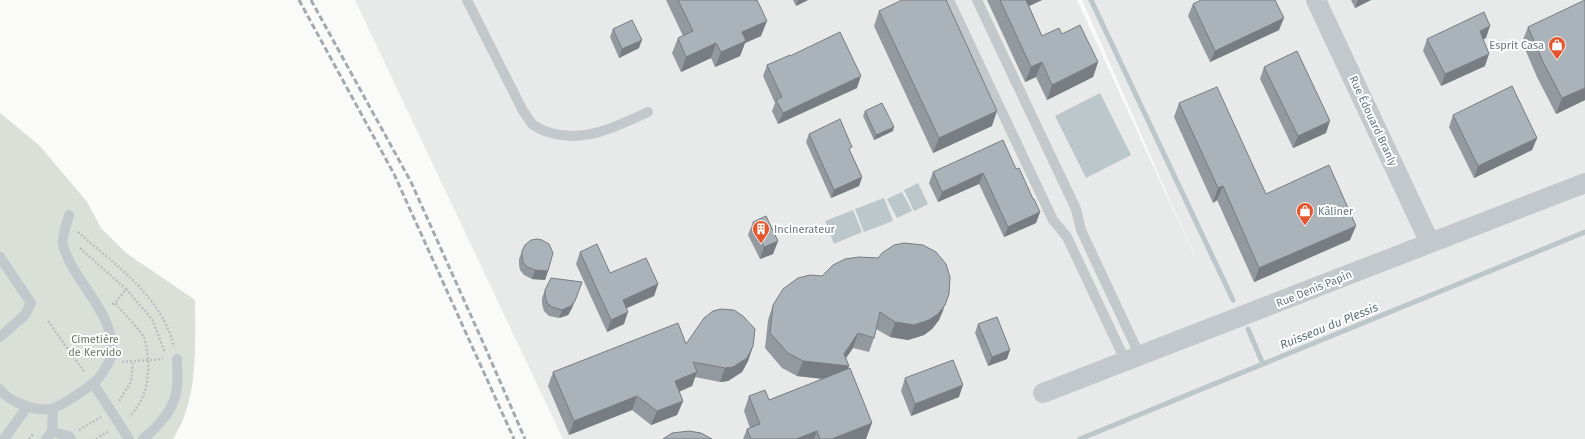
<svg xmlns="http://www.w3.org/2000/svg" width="1585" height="439" viewBox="0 0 1585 439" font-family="'Fira Sans',sans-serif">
<rect width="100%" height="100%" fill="#fafaf8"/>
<path fill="#e8e9e9" d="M355,0H1077L1199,266L1082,0H1585V439H563Z"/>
<path fill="#dadfd7" d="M0,113L40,146L87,202L101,228L126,253L195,300C195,346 199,399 173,439H0Z"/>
<path fill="#bbc7cb" d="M1100,93L1131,155L1086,178L1055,116Z
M918,183L928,204L914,211L904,190Z
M902,192L912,211L897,218L887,199Z
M884,198L893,221L864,232L855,209Z
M853,210L862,232L834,244L825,221Z"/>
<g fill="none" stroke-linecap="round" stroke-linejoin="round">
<path stroke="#bbc7cb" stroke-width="5" d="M1091,0L1233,300
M1248,329L1263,364
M1080,439L1585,232"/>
<path stroke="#bbbfc2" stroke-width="2.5" stroke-dasharray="2 2" stroke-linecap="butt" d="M78,232C115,265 162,296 174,347
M80,248L126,289L115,303
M126,289L152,319L165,353
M112,304L115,303C121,311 141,330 144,338C152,362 150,399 129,416
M48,321L85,373
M122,362L163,359
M119,401L131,382L133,361
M79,430L101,417
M29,439L34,433
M96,439L109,431"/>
<path stroke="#c3c8cc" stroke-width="10" d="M467,0L523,111C526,115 529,120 532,124C537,128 544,131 551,133C586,143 617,126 648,112
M949,0L1053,220L1067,237L1126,362
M977,0L1076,209L1081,230L1140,356
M0,257L31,303L25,315L0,337
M93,383L129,439
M0,389C7,401 34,411 48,409C59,409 89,387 97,380C101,376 112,358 112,354C115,312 73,282 63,245C61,239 67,222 69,215
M52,432L69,436L71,439
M4,439L27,407
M46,439L52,432L53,408
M143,439C159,426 175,409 177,387C178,378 177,368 177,359"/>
<path stroke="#c3c8cc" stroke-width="20" d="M1316,0L1430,243
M1043,393L1585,183"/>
<path stroke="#a2aab0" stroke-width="3" stroke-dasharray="6 3" stroke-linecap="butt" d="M299,0L394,174L514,439
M311,0L411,182L485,347L525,439"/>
</g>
<path fill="#929a9f" d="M666,0H757L761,36L745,43L740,56L715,67L711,58L681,72L672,53L678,38L683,36Z
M793,0H808L796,6Z
M987,0H1042L1029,6L1042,36L1062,34L1098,62L1093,77L1047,100L1036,77L1025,82Z
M1351,0H1371L1355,8Z
M1193,4L1279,30L1210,62L1188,16Z
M879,11L992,126L933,153L874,26Z
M1528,27L1585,100L1556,114L1537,77L1522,42Z
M613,29L639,48L619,58L610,37Z
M1486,38L1483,39L1485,66L1441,86L1423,51L1427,39Z
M790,56L857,88L778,124L772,111L775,103L763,76L767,65Z
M1264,67L1326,133L1293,148L1260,79Z
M1179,103L1266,194L1350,240L1254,282L1217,200L1213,203L1174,117Z
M865,111L893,131L874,140L863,116Z
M1453,115L1537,138L1532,150L1474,178L1449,127Z
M809,134L862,177L859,186L831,198L806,142Z
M1016,169L1040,212L1036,223L1004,237L979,184L938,202L929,183L933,172Z
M753,222L778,241L773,254L760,259L748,235Z
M522,251L548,271L545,280L532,279L524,275L520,270L519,265V259Z
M580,252L610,273L658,284L654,296L626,308L624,324L607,332L576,264Z
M582,282L571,310L568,315L559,318L549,316L544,311L542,304V298L545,290Z
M773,305L944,309L939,320L932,329L924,335L908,340L890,337L876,329L874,338L869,352L853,348L846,358L848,369L866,439H743L747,429L750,428L744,411L749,396L769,400L823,379L797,376L782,368L765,348L768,320Z
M978,324L1007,359L988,366L975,333Z
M686,344L753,346L748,361L742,372L728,381L720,382L695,377L692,386L679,392L683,401L677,415L651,425L632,410L569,435L548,386L553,372Z
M905,378L959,397L911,416L901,391Z"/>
<path fill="#777d82" d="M798,0H808L796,6Z
M1022,0H1042L1018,11Z
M1358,0H1371L1355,8Z
M1284,18L1279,30L1210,62L1215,51Z
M767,21L761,36L745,43L740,56L715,67L721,52L742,32Z
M1490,26L1486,38L1476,43L1480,31Z
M642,40L639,48L619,58L622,49Z
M716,43L711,58L681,72L686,57Z
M1489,54L1485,66L1441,86L1445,74Z
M1042,62L1036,77L1025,82L1031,67Z
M1098,62L1093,77L1047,100L1052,85Z
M861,76L857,88L778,124L783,113Z
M1585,88V100L1556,114L1562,98Z
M997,111L992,126L933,153L939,138Z
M1330,121L1326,133L1293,148L1298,136Z
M894,127L893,131L874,140L876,135Z
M1537,138L1532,150L1474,178L1478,166Z
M983,173L979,184L938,202L942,192Z
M862,177L859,186L831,198L834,190Z
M1223,186L1217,200L1213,203L1218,188Z
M1040,212L1036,223L1004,237L1008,227Z
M1356,226L1350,240L1254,282L1259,268Z
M778,241L773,254L760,259L764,247Z
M535,270L548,271L545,280L532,279Z
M658,284L654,296L618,312L623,300Z
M949,294L939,320L932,329L924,335L908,340L890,337L895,322Z
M575,301L571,310L568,315L559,318L562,310Z
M628,312L624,324L607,332L611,320Z
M858,333L853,348L841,365L849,366L844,381L797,376L803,361L844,354Z
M753,346L748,361L742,372L728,381L720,382L725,368Z
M1010,350L1007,359L988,366L992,357Z
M697,372L692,386L670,395L675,381Z
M963,385L959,397L911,416L915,404Z
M637,396L632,410L569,435L574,421Z
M683,401L677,415L651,425L657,411Z
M872,423L866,439H832Z
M817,431L814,439H796Z"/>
<path fill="#aab3b9" stroke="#777d82" d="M678,0H757L767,21L742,32L746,41L721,52L716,43L686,57L678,38L693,31Z
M902,0H946L997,111L939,138L879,11Z
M1000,0H1026L1042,36L1059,28L1062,34L1080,25L1098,62L1052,85L1042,62L1031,67Z
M1201,0H1275L1284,18L1215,51L1193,4Z
M1585,0V88L1562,98L1543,62L1528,27Z
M1484,12L1490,26L1480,31L1489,54L1445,74L1427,39Z
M632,20L642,40L622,49L613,29Z
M840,32L861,76L783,113L776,100L782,97L767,65L790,55V56Z
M1297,51L1330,121L1298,136L1264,67Z
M1512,86L1537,138L1478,166L1453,115Z
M1217,87L1266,194L1329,165L1356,226L1259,268L1223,186L1218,188L1179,103Z
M882,103L894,127L876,135L865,111Z
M840,119L852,147L849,149L862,177L834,190L809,134Z
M1003,140L1016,169L1019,168L1033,199H1034L1040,212L1008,227L983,173L942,192L933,172Z
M766,216L778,241L764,247L753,222Z
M537,239L542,240L549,244L553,253L548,271L535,270L527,267L523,262L522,256V251L525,245L531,240Z
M904,243L923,245L936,252L946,264L950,277L949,294L945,305L938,314L929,320L914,325L895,322L880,312L874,338L858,333L844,354L849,366L803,361L788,353L770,333L773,305L783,289L798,278L810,275L822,276L833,265L845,259L859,257L878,258L882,253L894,245Z
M597,244L610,273L646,258L658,284L623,300L628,312L611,320L580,252Z
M551,278L582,282L575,301L571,306L562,310L552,307L547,303L545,295V290Z
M721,309L734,310L743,316L755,329L753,346L747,358L733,367L725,368L693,362L697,372L675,381L683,401L657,411L637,396L574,421L553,372L678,323L686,344L704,318L713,311Z
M997,317L1010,350L992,357L978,324Z
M953,360L963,385L915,404L905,378Z
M850,368L872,423L832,439H820L817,431L796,439H751L747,429L760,424L749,396L765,390L769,400Z
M689,431L701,433L712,439H663L672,433Z"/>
<defs>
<symbol id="shop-pin" viewBox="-11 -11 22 30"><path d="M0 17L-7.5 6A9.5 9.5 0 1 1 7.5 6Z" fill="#e4572e" stroke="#fff"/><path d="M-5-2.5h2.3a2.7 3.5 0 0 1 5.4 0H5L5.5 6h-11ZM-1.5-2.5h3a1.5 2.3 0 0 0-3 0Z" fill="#fff"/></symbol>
<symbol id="building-pin" viewBox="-11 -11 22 30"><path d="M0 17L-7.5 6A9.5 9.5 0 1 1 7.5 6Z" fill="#e4572e" stroke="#fff"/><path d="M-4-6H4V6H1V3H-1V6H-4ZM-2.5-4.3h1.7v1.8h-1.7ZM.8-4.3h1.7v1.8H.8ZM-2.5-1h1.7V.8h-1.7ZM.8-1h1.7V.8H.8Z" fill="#fff"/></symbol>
</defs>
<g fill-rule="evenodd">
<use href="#shop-pin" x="1547" y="35" width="20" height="27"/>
<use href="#shop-pin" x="1295" y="201" width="20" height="27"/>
<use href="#building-pin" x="751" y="219" width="20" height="27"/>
</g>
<g text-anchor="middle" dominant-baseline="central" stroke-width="4" stroke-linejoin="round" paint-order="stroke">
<g font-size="11" fill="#657683" stroke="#fff" text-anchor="start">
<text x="1544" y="45" text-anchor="end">Esprit Casa</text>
<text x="1318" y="211">Kâliner</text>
<text x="774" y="229">Incinerateur</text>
</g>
<g font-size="11" fill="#657683" stroke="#fff">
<text transform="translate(1373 121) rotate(65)">Rue Édouard Branly</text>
<text transform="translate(1314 289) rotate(-22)">Rue Denis Papin</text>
</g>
<g font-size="11" fill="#687a64" stroke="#fff">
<text x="95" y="339">Cimetière<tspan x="95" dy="13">de Kervido</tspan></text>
</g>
<g font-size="12" font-style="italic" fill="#60757c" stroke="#fff">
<text transform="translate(1329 326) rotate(-22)">Ruisseau du Plessis</text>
</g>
</g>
</svg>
